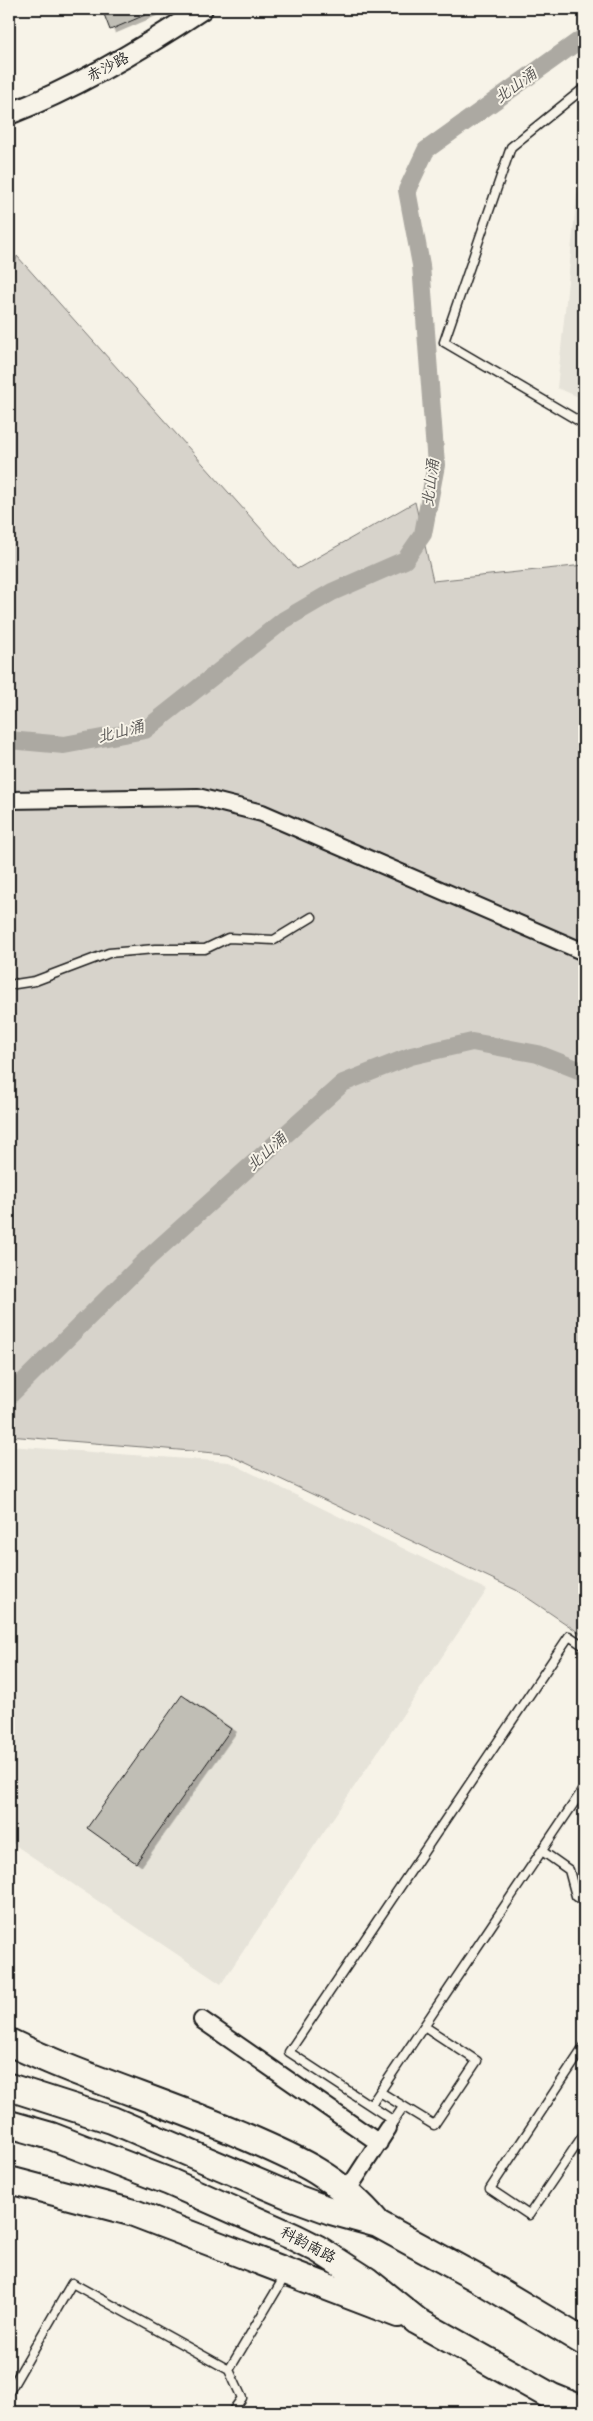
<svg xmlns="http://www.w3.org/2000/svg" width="593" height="2421" viewBox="0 0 593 2421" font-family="'Balsamiq Sans','LXGW WenKai TC',sans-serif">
<defs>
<filter id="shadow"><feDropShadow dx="5.5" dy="3" stdDeviation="0" flood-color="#0004"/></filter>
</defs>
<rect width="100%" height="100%" fill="#f7f3e8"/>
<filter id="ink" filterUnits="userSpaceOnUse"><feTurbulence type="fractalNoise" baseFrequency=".02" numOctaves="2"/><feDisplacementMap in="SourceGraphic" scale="10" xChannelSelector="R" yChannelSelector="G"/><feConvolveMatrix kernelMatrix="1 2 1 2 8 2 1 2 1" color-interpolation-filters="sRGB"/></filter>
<g filter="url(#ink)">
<path fill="#e6e3d9" d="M584,191V399L557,388L577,194Z
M9,1446L229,1462L487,1590L221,1984L9,1841Z"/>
<path fill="#d7d3cb" stroke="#7a7874" d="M17,256L297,569L415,502L433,581L584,565V1636L516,1590L227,1454L9,1436V293Z"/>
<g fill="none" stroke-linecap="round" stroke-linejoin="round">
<path stroke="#aca9a2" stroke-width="18" d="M9,740L64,745L145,730L284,620L332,592L405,560L423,534L436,465L421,265L407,190L426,150L584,37
M9,1396L149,1257L343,1083L411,1056L472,1042L538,1054L584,1072"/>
</g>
<path fill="#c0beb5" stroke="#1c1c1c" filter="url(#shadow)" d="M102,9H159L110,30Z
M182,1695L231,1729L136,1863L87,1828Z"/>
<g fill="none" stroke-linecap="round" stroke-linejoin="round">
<defs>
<path id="service" d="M584,88L511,147L444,342L584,424
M9,985L35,981L109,953L155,949H205L228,938L274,940L312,917
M542,1851L569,1870L576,1896L584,1902
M424,2026L584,1788
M584,2047L490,2189L529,2215L584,2134
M371,2105L424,2026L477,2061L434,2125L380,2092
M394,2121L289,2052L569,1636L584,1646
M391,2125L403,2107
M229,2370L242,2398L232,2412
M9,2392L72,2283L229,2370L285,2276"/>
<path id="minor" d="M9,800L198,797L262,813L584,952
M202,2020L379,2143
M347,2191L388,2128"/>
<path id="tertiary" d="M9,114C78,87 141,50 202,9"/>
<path id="trunk" d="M9,2042C83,2078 163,2101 239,2134C295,2158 339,2176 378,2224
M9,2087L112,2120L290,2196L331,2211L378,2224L482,2281L584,2342
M9,2124L51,2136L170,2182L294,2237L318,2249L366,2280L417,2321L552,2397L584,2410
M9,2180L134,2213L398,2314"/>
</defs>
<use href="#service" stroke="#1c1c1c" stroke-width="11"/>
<use href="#minor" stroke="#1c1c1c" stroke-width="20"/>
<use href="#tertiary" stroke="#1c1c1c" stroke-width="24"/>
<use href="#trunk" stroke="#1c1c1c" stroke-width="30"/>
<use href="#service" stroke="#f7f3e8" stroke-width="8"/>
<use href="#minor" stroke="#f7f3e8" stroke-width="16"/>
<use href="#tertiary" stroke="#f7f3e8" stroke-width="20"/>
<use href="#trunk" stroke="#f7f3e8" stroke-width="26"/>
</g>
</g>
<g text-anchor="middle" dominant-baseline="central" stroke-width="4" stroke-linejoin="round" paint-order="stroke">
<g font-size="15" fill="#1c1c1c" stroke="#f7f3e8">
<text transform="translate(108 67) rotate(-28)">赤沙路</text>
<text transform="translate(308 2245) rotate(28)">科韵南路</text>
</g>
<g font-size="16" font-style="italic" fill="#565452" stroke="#f7f3e8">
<text transform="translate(516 86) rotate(-36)">北山涌</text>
<text transform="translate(431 483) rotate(-83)">北山涌</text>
<text transform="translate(121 732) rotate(-14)">北山涌</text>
<text transform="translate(267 1152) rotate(-42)">北山涌</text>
</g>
</g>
<rect width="593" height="2421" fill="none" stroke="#f7f3e8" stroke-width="30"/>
<rect x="15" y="15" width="563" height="2391" fill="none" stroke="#1c1c1c" stroke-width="2" filter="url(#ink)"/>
</svg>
